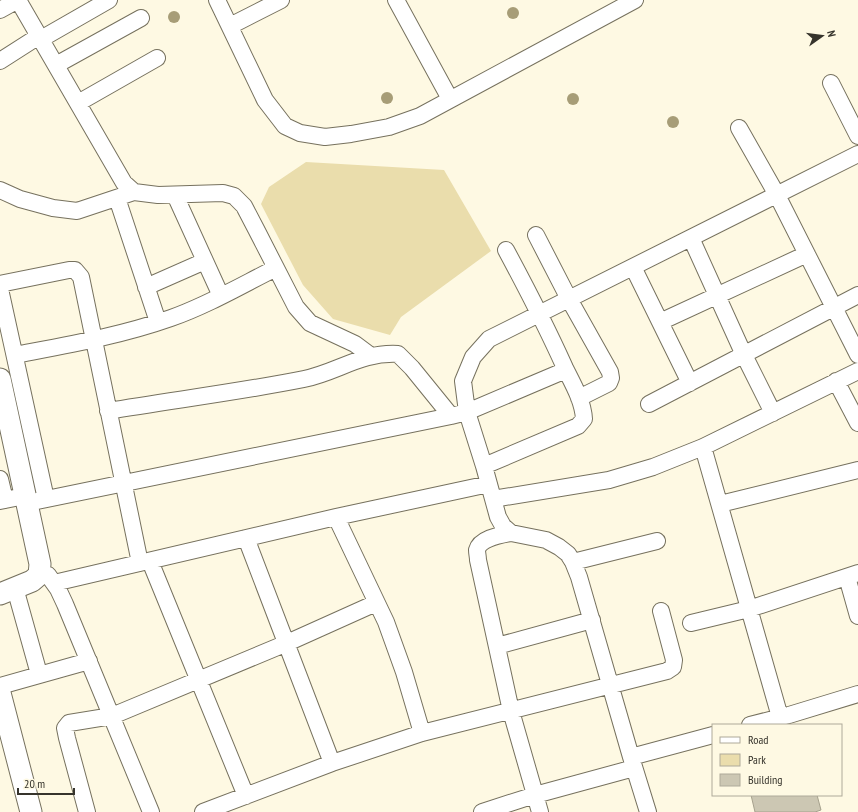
<svg xmlns="http://www.w3.org/2000/svg" width="858" height="812" viewBox="0 0 858 812" font-family="'PT Sans Narrow',sans-serif">
<rect width="100%" height="100%" fill="#fef9e3"/>
<path fill="#eaddac" d="M306,162L444,170L491,251L401,317L390,335L333,319L303,285L261,204L269,187Z"/>
<path fill="#ccc7b3" stroke="#a6a18d" d="M751,795H817L821,810L815,812H755Z"/>
<g fill="none" stroke-linecap="round" stroke-linejoin="round">
<defs>
<path id="minor" d="M217,0L265,100L285,126L300,133L325,137L351,134L389,127L420,116L635,0
M396,0L450,99
M0,10L18,0L124,183L134,192L158,195L223,193L234,196L244,206L256,229L296,307L310,323L355,344L371,356
M230,26L281,0
M41,39L109,0
M0,61L39,36
M56,65L141,18
M831,83L858,136
M78,103L157,58
M739,128L777,195L858,355
M0,190L20,199L53,208L77,211L134,192
M175,195L221,296
M117,198L158,322
M536,235L569,299L610,372L611,378L609,383L579,398
M691,238L744,355L773,413
M633,267L690,383
M0,284L69,270H75L81,277L140,563
M146,287L205,261
M0,289L46,499
M660,322L807,254
M15,355C67,345 120,336 171,318C208,305 242,285 276,268
M836,381L858,423
M649,404L858,295
M108,411C173,400 239,392 304,379C338,372 361,352 398,354L412,368L451,416
M703,447L780,717
M484,466L578,426L584,419C583,401 573,384 565,368C547,328 527,289 506,250
M0,479L5,500
M493,499L609,480L653,467L703,447L858,371
M0,501L25,496
M27,503L451,416L467,412L566,370
M720,504L858,470
M336,517L386,622L404,672L422,733
M511,533C501,535 480,538 477,550C477,553 478,557 478,560L511,711L540,812
M246,538L332,763
M150,561L246,796
M573,562L657,541
M48,575L58,589L65,604L151,812
M847,577L858,616
M54,583L336,517L489,484
M15,588L39,674
M691,623L749,609L858,573
M497,646L592,620
M0,686L89,661
M750,725L789,715L858,694
M631,757L713,735
M87,812L67,738L65,728L69,723L112,716L287,643L376,603
M203,812L332,763L422,733L667,671L673,667L674,660L661,611
M482,812L535,795L634,768
M648,812L631,757L579,577L573,562L568,554L559,547L546,540L511,533L503,526L498,517L484,466L467,412L463,381L473,357L489,339L858,154"/>
<path id="tertiary" d="M0,379L40,564L39,575L32,581L0,594
M0,693L31,812"/>
</defs>
<use href="#minor" stroke="#76715e" stroke-width="18"/>
<use href="#tertiary" stroke="#76715e" stroke-width="23"/>
<use href="#minor" stroke="#fff" stroke-width="16"/>
<use href="#tertiary" stroke="#fff" stroke-width="21"/>
</g>
<g fill="#a79d77">
<circle cx="513" cy="13" r="6"/>
<circle cx="174" cy="17" r="6"/>
<circle cx="387" cy="98" r="6"/>
<circle cx="573" cy="99" r="6"/>
<circle cx="673" cy="122" r="6"/>
</g>
<rect x="712" y="724" width="130" height="72" fill="#fef9e3" stroke="#aeaa9a"/>
<rect x="720" y="737" width="20" height="6" fill="#ffffff" stroke="#aeaa9a"/>
<text x="748" y="744" font-size="12" fill="#36342c">Road</text>
<rect x="720" y="754" width="20" height="12" fill="#eaddac" stroke="#aeaa9a"/>
<text x="748" y="764" font-size="12" fill="#36342c">Park</text>
<rect x="720" y="774" width="20" height="12" fill="#ccc7b3" stroke="#aeaa9a"/>
<text x="748" y="784" font-size="12" fill="#36342c">Building</text>
<g transform="translate(822 36) rotate(76)" stroke="#fef9e3" stroke-width="3" paint-order="stroke">
<path d="M0-3L7 15L0 10L-7 15Z" fill="#36342c"/>
<text y="-6" font-size="11" font-weight="bold" text-anchor="middle" fill="#36342c">N</text>
</g>
<path d="M18 788v6h56v-6" fill="none" stroke="#36342c" stroke-width="2"/>
<text x="24" y="788" font-size="12" fill="#36342c" stroke="#fef9e3" stroke-width="3" paint-order="stroke">20 m</text>
</svg>
